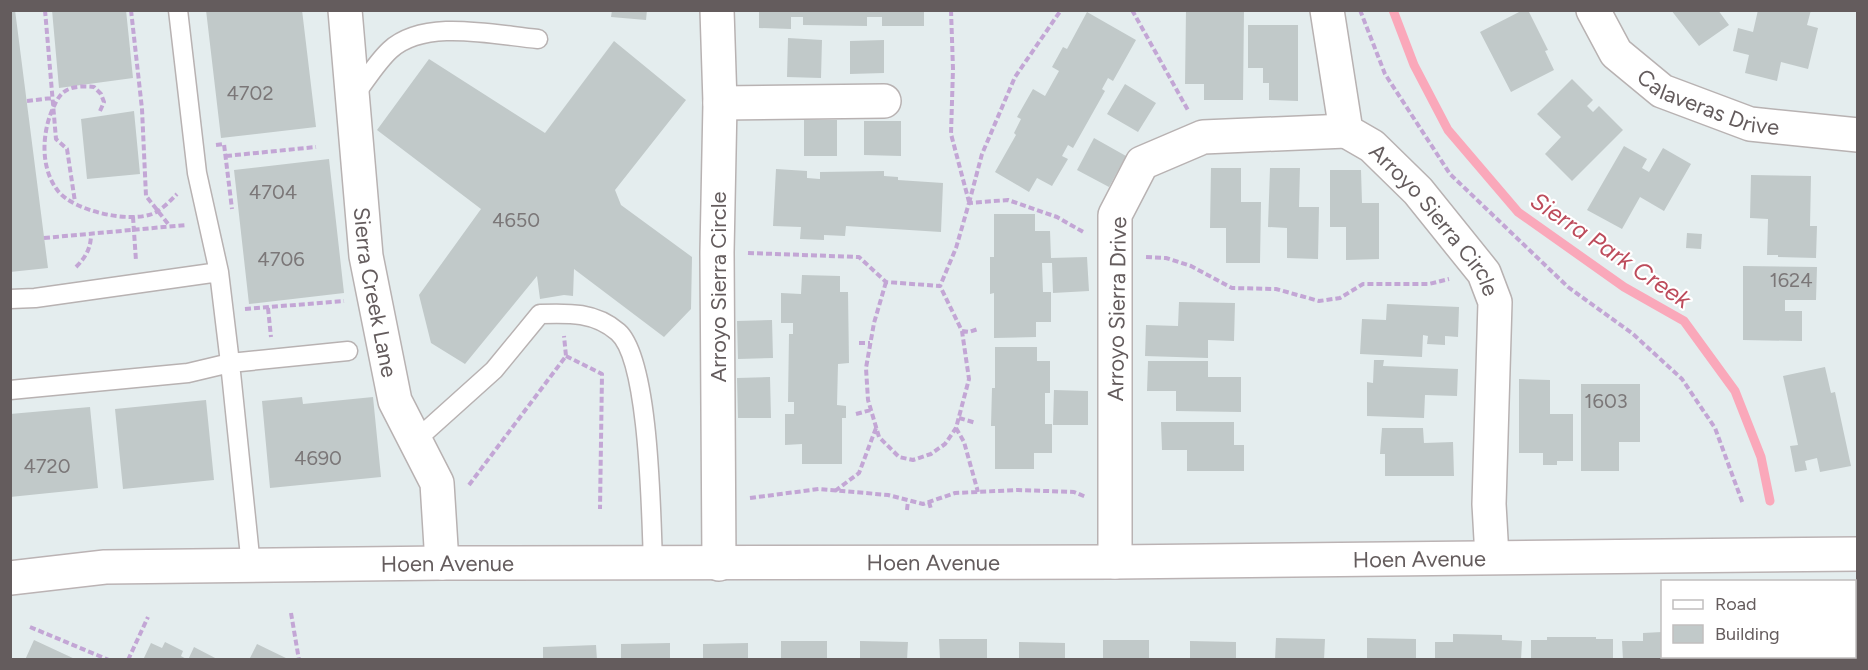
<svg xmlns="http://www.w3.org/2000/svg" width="1868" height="670" viewBox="0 0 1868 670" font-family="Figtree,sans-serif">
<rect width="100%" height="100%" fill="#e4edee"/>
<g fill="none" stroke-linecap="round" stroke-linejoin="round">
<path stroke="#faa8ba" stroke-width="9" d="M1393,10L1414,65L1448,130L1518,212L1624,287L1684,321L1735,391L1761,457L1770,501
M1769,656V660"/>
</g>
<path fill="#c1c9c9" d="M10,10H15L48,268L10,272Z
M52,10H126L133,78L59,88Z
M206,10H302L316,127L221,138Z
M612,10H647L646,20L611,17Z
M759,10H924V26H882V17H867V26L803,25V17H791V29L759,28Z
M1186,10H1244L1243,100H1204V84H1185Z
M1523,10H1528L1548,50L1545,51L1554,70L1511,92L1480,32Z
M1671,10H1718L1729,25L1699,46Z
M1758,10H1811L1807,25L1818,28L1808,69L1781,62L1777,81L1745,73L1749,55L1733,51L1738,28L1753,32Z
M1087,12L1136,40L1113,81L1108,78L1102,89L1105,91L1073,148L1068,145L1062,156L1068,159L1052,186L1037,178L1029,192L995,172L1016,135L1014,133L1021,119L1017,117L1033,89L1045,96L1059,71L1052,67L1063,47L1067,49Z
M1248,25H1298V101L1269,100V83H1263V68H1248Z
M788,38L822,40L821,78L787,77Z
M884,40V73L850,74V41Z
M614,41L686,100L615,190L621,205L692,257L691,309L664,337L574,269L573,296L564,295L540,299L537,276L465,364L431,343L419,295L481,209L377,130L429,59L545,133Z
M1572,79L1593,100L1587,106L1593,112L1599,106L1623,130L1572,181L1545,154L1561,137L1537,114Z
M1125,84L1156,103L1138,132L1107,114Z
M134,111L140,174L87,179L81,119Z
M804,120H837V156H804Z
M864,121H901V156L864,155Z
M1094,138L1126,156L1109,187L1077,170Z
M1624,146L1647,159L1642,168L1649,172L1663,148L1691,164L1664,211L1640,197L1622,229L1587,210Z
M329,159L344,293L249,304L234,170Z
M1211,168H1241V202H1261L1260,263H1226V228H1210Z
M1270,168H1300L1299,207H1319L1318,259L1287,258V228L1268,227Z
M776,169L807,171V178L820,179V172L884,171V176L898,177V180L943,183L941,232L846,226L845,236L824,235V240L800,239L801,227L773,226Z
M1330,170H1361L1362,203H1379V259L1346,260V227H1330Z
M1751,175L1811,176L1810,226H1817L1816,258L1778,257V255H1767L1768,219L1750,218Z
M994,214H1035V231H1050L1051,258L1087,257L1089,291L1053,293L1052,263H1042L1043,292H1051V322H1036V337L994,338V293L990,294V257H994Z
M1687,233L1702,234L1701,249L1686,248Z
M1743,266L1817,267L1816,300H1785V311H1802V341L1743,340Z
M802,275L840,276V292H848L849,363L838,364L837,405L846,406V418H842V464H802V444L785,445V414H794V402H788L789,334H793V323H781V293L801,294Z
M1179,302L1235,303L1234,341L1208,340V358L1145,356L1146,325L1178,326Z
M1387,304L1459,307L1458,337L1445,336V345L1427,344L1428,336L1423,335L1422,357L1360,354L1362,319L1386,320Z
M772,320L773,358L738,359L737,321Z
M995,347H1037V361H1050V393H1045V424H1052V453H1034V469H995V426H991L992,388H995Z
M1374,360H1384L1383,366L1458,369L1457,396L1425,395L1424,418L1367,416V382L1373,383Z
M1148,361H1208V377H1241V412L1176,411V391H1147Z
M1825,367L1831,393L1835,392L1851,466L1820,472L1817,458L1805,461L1807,470L1795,472L1790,446L1798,445L1783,376Z
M770,377L771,418H738L737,378Z
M1519,379L1550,380V414H1573V461H1557V465H1543V453H1519Z
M1581,384H1640V442H1619V471H1581Z
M1054,390L1088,391V425H1053Z
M302,397L303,404L373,397L381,477L270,488L262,401Z
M206,400L214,480L123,489L115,409Z
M90,407L98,488L10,497V414Z
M1161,422H1234V445H1244V471H1187V450H1162Z
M1382,428H1423L1424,443L1453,442L1454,476H1385V454H1380Z
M1854,623H1858V660H1822V656H1854Z
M1662,632V656H1708V660H1623L1622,641H1643V633Z
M1453,634L1502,635V640L1522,641L1521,660H1435V642H1453Z
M1547,637H1596V639H1613V660H1531V640H1547Z
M1276,638L1325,639L1324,660H1275Z
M1367,638L1416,639V660H1367Z
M939,639H987V660H940Z
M34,640L77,660H25Z
M1103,640H1149V660H1103Z
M781,641H827V660H781Z
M860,641L908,642L907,660H860Z
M1190,641L1236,642V660H1190Z
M165,642L183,651L181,656L188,660H143L151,643L162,648Z
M1019,642L1065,643V660H1019Z
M670,643V660H621V644Z
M748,643V660H703V644Z
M257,644L290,660H249Z
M596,645L597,660H543V647Z
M194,647L219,660H188Z"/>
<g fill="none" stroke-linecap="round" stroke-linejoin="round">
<defs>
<path id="lane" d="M178,10L197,173L219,272L230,363L348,351
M353,97C365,82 376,63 390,50C425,18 494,35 538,39
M10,299L35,298L219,272
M10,390L188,373L230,363L251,566
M415,441L494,370L540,314C569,313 595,312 618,332C650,360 651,518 653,562"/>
<g id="street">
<path id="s1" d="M345,10L366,256L395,401L437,483L442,563"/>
<path d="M717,10L720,103L717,252L719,564"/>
<path id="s2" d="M1327,10L1346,131L1372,146L1418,191L1484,273L1495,302L1489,504L1492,557"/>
<path id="s3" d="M1593,10L1616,53L1662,91L1750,124L1858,135"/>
<path d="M720,103L884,101"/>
<path d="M1115,562V215L1142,163L1203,137L1346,131"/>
</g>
<g id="secondary">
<path id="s4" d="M10,578L105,567L442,563L1115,562L1858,554"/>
</g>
</defs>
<use href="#lane" stroke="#b8b2b2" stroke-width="21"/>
<use href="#street" stroke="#b8b2b2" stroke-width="36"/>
<use href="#secondary" stroke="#bbb3b4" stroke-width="36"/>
<path stroke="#c3a6d5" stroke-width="4" stroke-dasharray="6 3" stroke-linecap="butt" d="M45,10L56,139L67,149L75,202
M131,10L142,109L146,196L169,225
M951,10L953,69L951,134L969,202
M1132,10L1189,112
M1360,10L1385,74L1450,174L1568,287L1633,334L1682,379L1715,428L1743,504
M27,101L52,98
M100,111L104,102L101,94L94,87C86,86 74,86 67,90C61,93 58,98 55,104C42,129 39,167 58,191C74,211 128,223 152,214C162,210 170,201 177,194
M216,145L224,144L232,209
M226,156L316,147
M969,203L982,154L1015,77L1061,10
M133,217L136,261
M44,238L186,225
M748,253L859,257L886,282L940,286L956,248L969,203L1008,200L1057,217L1085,233
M1146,257L1166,258L1191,266L1232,288L1276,289L1319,301L1340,298L1363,284H1429L1449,279
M76,267C86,257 91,248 91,234
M886,282L874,323L866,368L868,400L879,437L899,457L913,460L931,454L945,444L956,428L969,379L962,331L940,286
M268,308L271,337
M245,309L344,301
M962,331L969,332L978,329
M859,343H870
M566,356L602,374L600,509
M856,414L871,410
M959,418L976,423
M956,428L964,442L978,492
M469,485L566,356L564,336
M835,491L859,473L876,428
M750,498L819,489L888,495L923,504L955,493L1018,490L1074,492L1086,497
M929,502L931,509
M907,510L908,501
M291,613L299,660
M30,627L109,660
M128,660L148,617"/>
<use href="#lane" stroke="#fff" stroke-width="18"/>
<use href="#street" stroke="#fff" stroke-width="33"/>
<use href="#secondary" stroke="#fff" stroke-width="33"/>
</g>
<g text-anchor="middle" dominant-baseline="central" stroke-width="4.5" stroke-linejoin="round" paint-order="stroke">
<g font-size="20" fill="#7b7778">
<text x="250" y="93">4702</text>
<text x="273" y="192">4704</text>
<text x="516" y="220">4650</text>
<text x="281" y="259">4706</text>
<text x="1791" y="280">1624</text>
<text x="1606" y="401">1603</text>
<text x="318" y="458">4690</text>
<text x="47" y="466">4720</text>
</g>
<g font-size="22" fill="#645c5d" stroke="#fff">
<text stroke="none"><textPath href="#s3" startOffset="156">Calaveras Drive</textPath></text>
<text stroke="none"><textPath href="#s2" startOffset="250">Arroyo Sierra Circle</textPath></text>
<text transform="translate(718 287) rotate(-90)">Arroyo Sierra Circle</text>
<text stroke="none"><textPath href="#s1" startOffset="284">Sierra Creek Lane</textPath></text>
<text transform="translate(1117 309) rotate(-89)">Arroyo Sierra Drive</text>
<text stroke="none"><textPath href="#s4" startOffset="1410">Hoen Avenue</textPath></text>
<text stroke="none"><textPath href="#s4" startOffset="924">Hoen Avenue</textPath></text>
<text stroke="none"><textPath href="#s4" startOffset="438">Hoen Avenue</textPath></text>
</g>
<g font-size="24" font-style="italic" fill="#bd4b5b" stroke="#fff">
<text transform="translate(1611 250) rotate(34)">Sierra Park Creek</text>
</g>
</g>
<rect width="1868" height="670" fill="none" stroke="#645c5d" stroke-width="24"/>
<rect x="1661" y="580" width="195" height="78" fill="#ffffff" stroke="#c1bebe" stroke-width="1.5"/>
<rect x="1673" y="600" width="30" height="9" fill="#ffffff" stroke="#c1bebe" stroke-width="1.5"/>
<text x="1715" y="610" font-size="18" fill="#645c5d">Road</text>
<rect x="1673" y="625" width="30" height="18" fill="#c1c9c9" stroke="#c1bebe" stroke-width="1.5"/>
<text x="1715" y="640" font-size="18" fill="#645c5d">Building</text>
</svg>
